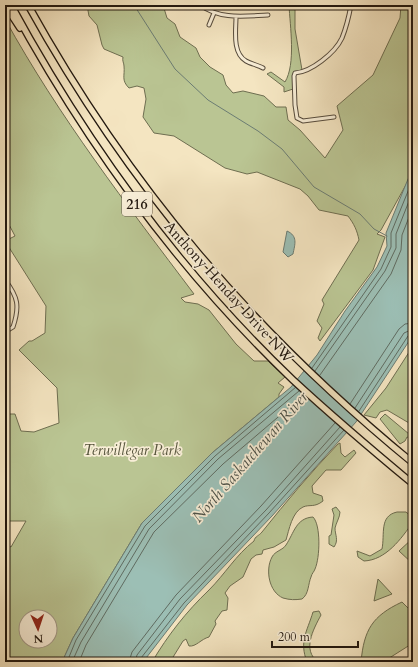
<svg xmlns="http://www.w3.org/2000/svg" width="418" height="667" viewBox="0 0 418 667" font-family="Cardo,serif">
<rect width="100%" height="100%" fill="#f4e5c1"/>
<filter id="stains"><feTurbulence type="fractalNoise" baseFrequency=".005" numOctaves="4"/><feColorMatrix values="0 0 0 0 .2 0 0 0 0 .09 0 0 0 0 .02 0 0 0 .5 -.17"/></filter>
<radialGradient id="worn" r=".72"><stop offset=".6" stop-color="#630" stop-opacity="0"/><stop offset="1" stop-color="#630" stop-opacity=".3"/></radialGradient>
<path fill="#bac593" stroke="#6e6e51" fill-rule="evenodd" d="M87,5H163L167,18L175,24L180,37L196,48L200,57L210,67L223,75L226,85L233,93L243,91L264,96L276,107H286L288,120L300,130L325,158L343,130L337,106L373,75L400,18L401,5H413V172L381,230L377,234L385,237L373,270L320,341L318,338L322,328L317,321L324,304L322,300L359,240C357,230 354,224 348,216L319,210L308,196L300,189L257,172L247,174L225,168L174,136L154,133L143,117L146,99L144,88L137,86L129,88C121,80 125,76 124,66C124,63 122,61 123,57L104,49L102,45L97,25L89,16Z
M289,5H295V29L302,70L293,76V89L284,92V87L267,74L271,72L285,82C296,64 290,26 289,5Z
M5,19C59,117 127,205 194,294L181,298L185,302L198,304L209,310L236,344L254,361H268L285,377L278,383L284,387L279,394V397L212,453L142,523L73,638L62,662H5V544L11,547L26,521H5V414H15L21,431L34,432L59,423L57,388L19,350L29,341H32L45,333L46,306L5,241L15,236L5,217ZM26,617H50V641H26Z
M413,346V422L409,423L387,410L380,412L376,418L364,415L386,388Z
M385,414L409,434L411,437L410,438L407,437L405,441L400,444L380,419Z
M340,443L341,453L345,457L354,450L356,453L341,470H326L312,486L313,493L322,496L323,501C314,508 310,504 303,507C292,512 289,530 286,540L274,547L263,550L262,554L256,555L251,559L243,577L230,586L225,593L228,598L227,610L222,611L215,621L216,624L209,637C201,639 196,647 189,646L186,639L183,641L170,662H152C168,635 186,612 209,590C225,574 236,555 254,541C255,536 259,536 262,532C286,502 311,472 338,444Z
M336,507L340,512C340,517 336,523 335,528C335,535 339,540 334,547L329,544V536L331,535L334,515L332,509Z
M397,512H406L412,517L413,522C401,539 386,560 364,561L358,557L357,551L370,556L382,549C385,534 379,516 397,512Z
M313,517C321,525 320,558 315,569C314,572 312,573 311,577C308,584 309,594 302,599C295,600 290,600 283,598C269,592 265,570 272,557C275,551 283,550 286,545C294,533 296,518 313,517Z
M413,538V564L399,551Z
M378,579L392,594L374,601Z
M402,602L413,613V643L383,662H361C364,630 372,616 402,602Z
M319,611L321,615C313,630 302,650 318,662H307C299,641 307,632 313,612Z"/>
<path fill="#9cbfb5" stroke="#6b7c73" d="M413,172V335L356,422L272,516L187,605L143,662H62L73,638L142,523L212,453L291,387L317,355L345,311L377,267L387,246L386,233L408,179Z
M287,231C298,236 295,244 293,254L288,257L283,252Z"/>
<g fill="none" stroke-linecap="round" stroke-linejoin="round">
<path stroke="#5f6c62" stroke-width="1" d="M312,368L381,269L391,247V233L413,179
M315,371L385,271L396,248V234L413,191
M320,375L391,274L401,250L402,235L413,207
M350,404L399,329L405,324L413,323
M355,408L404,333L413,329
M359,411L408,336L413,334
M67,662L76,640L145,526L215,456L296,387
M72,662L81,642L149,529L218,459L299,391
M79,662L86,645L154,532L223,464L304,395
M129,662L132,652L176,595L261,506L335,423
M135,662L137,655L180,599L266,510L340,427
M140,662L141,658L184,603L269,513L344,430"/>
<path stroke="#6b7c73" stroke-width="1" d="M134,5L175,69L208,100L258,131L282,149L314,187L360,214L374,229L387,236"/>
<defs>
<path id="minor" d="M200,5C221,20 244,16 268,15
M236,17C236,30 232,53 246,61C251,64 258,65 263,68
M209,25L214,13
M334,117L303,121L297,118L295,105L294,76L295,73C311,72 335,53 342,38C346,28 349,16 351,5
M5,280C18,297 20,306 13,327L5,332"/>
<path id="motorway" d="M5,5L20,28
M11,5C86,143 179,271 293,380C332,416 372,450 413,484
M28,5C129,187 252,331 413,463"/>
</defs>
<use href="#minor" stroke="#564b3c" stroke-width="5"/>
<use href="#motorway" stroke="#22180f" stroke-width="8"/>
<use href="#minor" stroke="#f8eed7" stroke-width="3"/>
<use href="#motorway" stroke="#f4e5c1" stroke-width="5.5"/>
</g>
<g text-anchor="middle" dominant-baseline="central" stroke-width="3.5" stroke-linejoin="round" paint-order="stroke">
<rect fill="#f8eed7" stroke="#62584b" stroke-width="1" x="122" y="192" width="30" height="24" rx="3"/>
<g font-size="14" font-weight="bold" fill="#22180f">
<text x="137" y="204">216</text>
</g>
<g font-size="15" fill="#22180f" stroke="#f8eed7">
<text transform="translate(229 292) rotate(48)">Anthony Henday Drive NW</text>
</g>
<g font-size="15" font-style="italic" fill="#57553d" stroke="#f8eed7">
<text x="132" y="450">Terwillegar Park</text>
</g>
<g font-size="16" font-style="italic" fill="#4d5249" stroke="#f8eed7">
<text transform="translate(250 457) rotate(-49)">North Saskatchewan River</text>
</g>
</g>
<rect width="418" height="667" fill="none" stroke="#f4e5c1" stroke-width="20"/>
<rect x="6" y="6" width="406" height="655" fill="none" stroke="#22180f" stroke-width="2"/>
<rect x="10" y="10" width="398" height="647" fill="none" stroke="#22180f"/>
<g transform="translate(38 629) rotate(177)"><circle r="19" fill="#f8eed7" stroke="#a29887"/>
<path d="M0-3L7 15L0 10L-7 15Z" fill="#8f2418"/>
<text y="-6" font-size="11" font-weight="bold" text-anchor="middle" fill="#22180f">N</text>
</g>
<path d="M272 641v6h86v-6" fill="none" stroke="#22180f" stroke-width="2"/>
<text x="278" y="641" font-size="12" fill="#22180f" stroke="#f8eed7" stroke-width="3" paint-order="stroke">200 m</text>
<rect width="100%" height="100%" filter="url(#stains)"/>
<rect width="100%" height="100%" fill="url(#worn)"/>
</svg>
